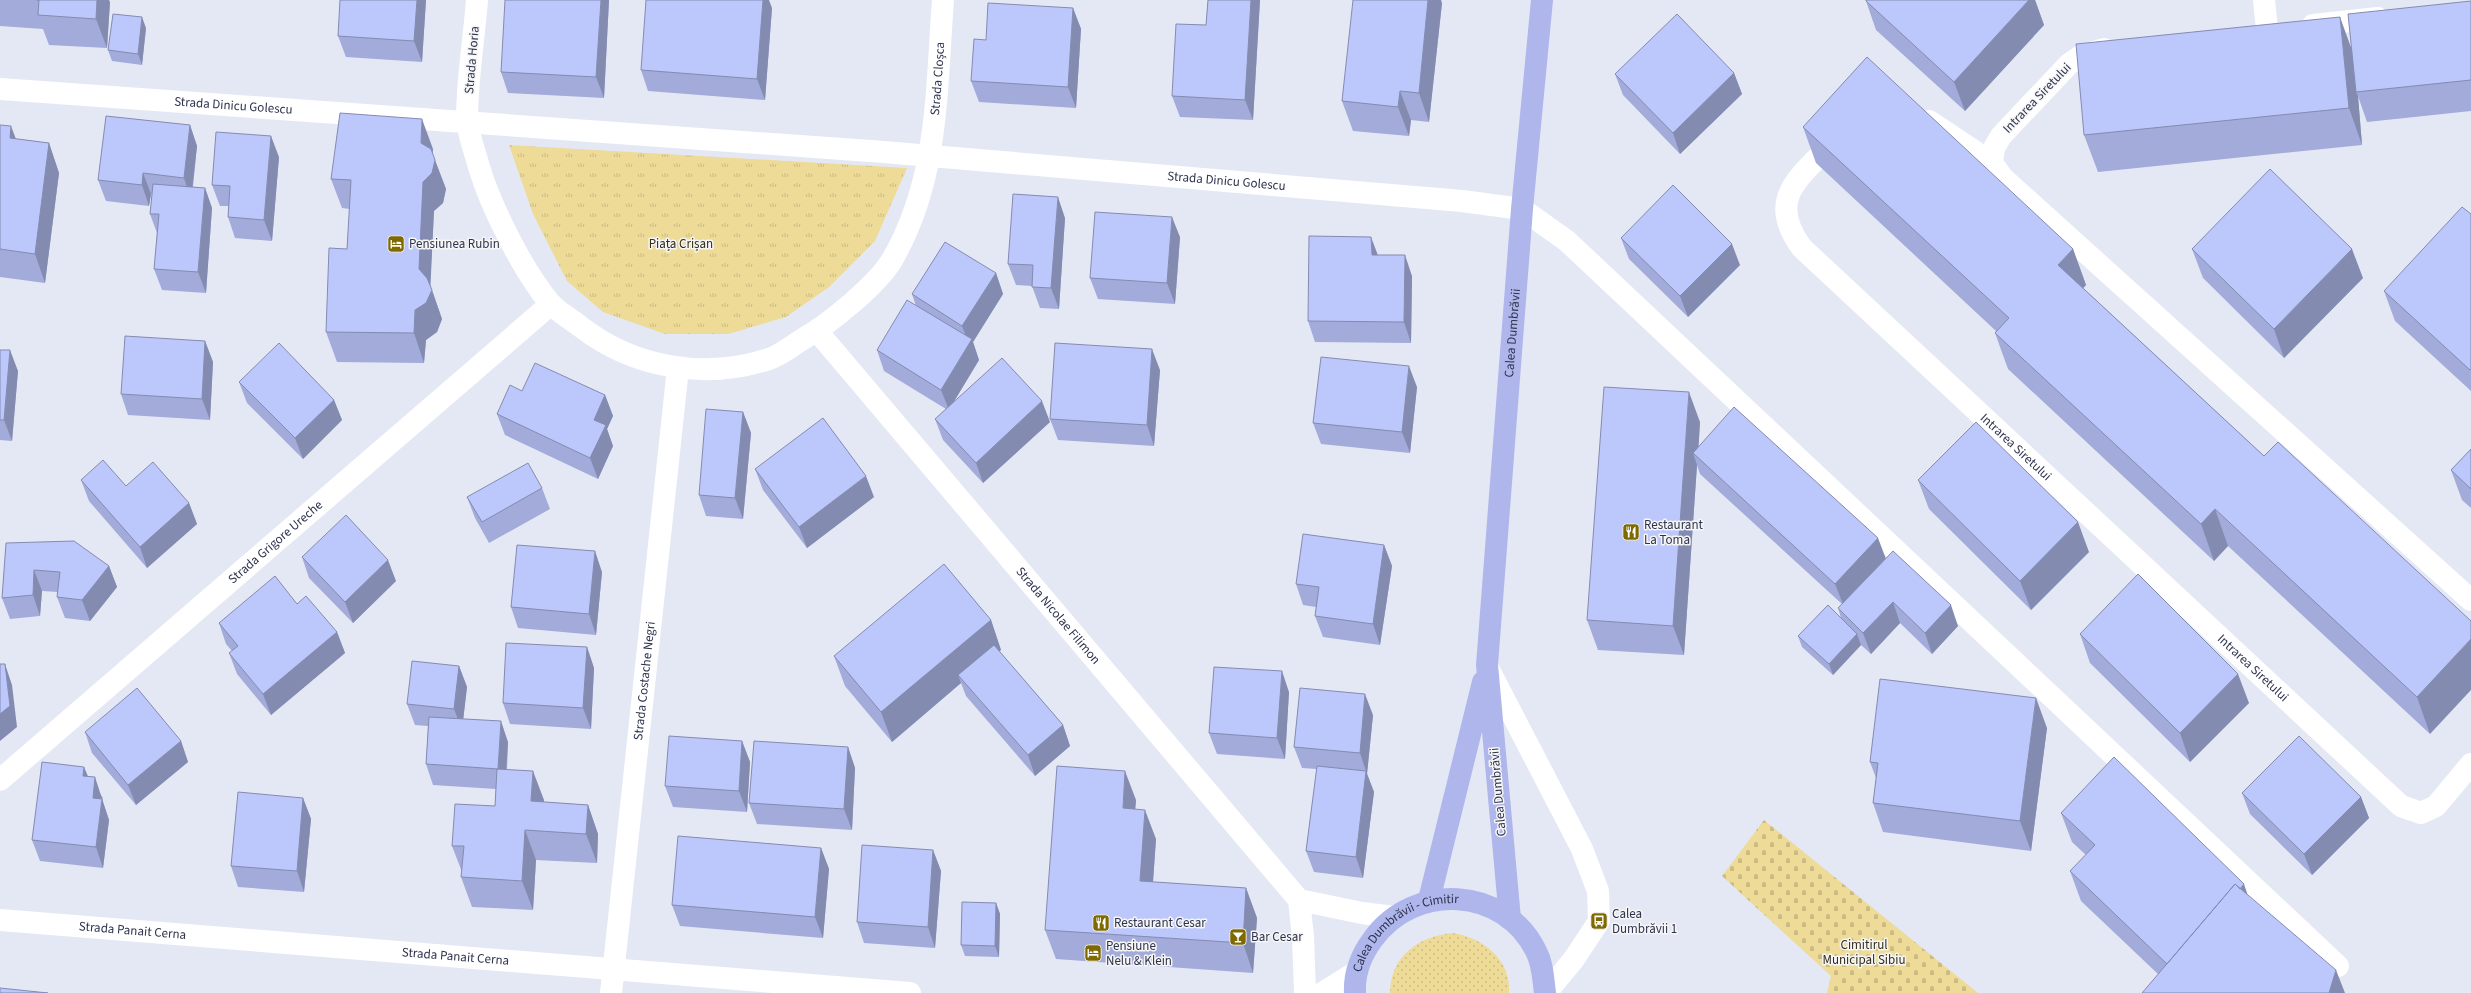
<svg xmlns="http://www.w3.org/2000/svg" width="2471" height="993" viewBox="0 0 2471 993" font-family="'Source Sans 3',sans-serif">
<defs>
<pattern id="grass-dots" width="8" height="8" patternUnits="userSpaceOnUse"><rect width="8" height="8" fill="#eddb97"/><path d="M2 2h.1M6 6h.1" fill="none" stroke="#ccbc84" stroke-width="1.8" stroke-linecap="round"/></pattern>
<pattern id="cemetery-stones" width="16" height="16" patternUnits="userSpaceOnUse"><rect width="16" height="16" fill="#eddb97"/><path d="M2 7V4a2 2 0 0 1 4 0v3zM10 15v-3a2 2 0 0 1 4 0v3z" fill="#ccbc84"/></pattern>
<pattern id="park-tufts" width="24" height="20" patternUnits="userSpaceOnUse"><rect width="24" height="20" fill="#eddb97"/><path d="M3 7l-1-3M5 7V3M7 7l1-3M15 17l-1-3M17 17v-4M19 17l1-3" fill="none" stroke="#ccbc84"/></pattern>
</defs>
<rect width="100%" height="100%" fill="#e4e8f5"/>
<path fill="url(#grass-dots)" d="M1453,933C1483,938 1511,959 1509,993H1390C1390,956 1419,936 1453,933Z"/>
<path fill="url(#cemetery-stones)" d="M1764,820L1978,993H1827L1831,976L1722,876Z"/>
<path fill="url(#park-tufts)" d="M509,145L907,168L875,241L829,287L786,317L728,334H665L603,312L567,281L533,214Z"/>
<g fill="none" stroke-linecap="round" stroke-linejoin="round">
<g stroke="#fff" stroke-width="22">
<path id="s1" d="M477,0C474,39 467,80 467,119C468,134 475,152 479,167C491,207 523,271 550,303C558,312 571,319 581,327C634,368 705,380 769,359C781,355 793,345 803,339C829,324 877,285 892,260C939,179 936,91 943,0"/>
<path d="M2264,0L2267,30"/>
<path d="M2313,25L2378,18"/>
<path d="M2104,49L2082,55L2069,64L2001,136L1994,148L1992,163L2003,178L2471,600"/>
<path id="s2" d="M0,89L884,152L1462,201L1522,209L1567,241L2338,966"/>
<path d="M1929,121L1992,163"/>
<path id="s3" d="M1836,139C1802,176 1764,197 1802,248L2401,806L2421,813L2436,806L2471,764"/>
<path id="s4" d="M817,331L1299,900L1303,937L1305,993"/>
<path d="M1487,666L1582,849L1598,891L1599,921L1574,959L1546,993"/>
<path id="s5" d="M0,780L551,304"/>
<path d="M1299,900L1362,913L1394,917"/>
<path id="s6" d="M0,920L910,993"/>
<path id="s7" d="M611,993L678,368"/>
<path d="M1322,993L1356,972"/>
</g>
<g stroke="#aeb6ec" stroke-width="22">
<path d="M1429,900L1483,682"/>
<path id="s8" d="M1510,919L1487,665L1522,209L1542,0"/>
<path id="s9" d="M1355,993C1354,973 1361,955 1373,939C1414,882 1504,886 1536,951C1543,964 1543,979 1545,993"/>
</g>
</g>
<path fill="#a2abd9" d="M0,0H97L110,2L107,48L49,45L43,29L0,26Z
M426,0L422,62L346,57L338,36Z
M609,0L604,98L508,93L501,72Z
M1208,0H1260L1253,120L1180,117L1172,96L1206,25Z
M2035,0L2044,25L1965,111L1876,30L1866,1Z
M2471,1V111L2367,122L2358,96L2362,145L2098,172L2084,135L2352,49Z
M1442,3L1429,122L1411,120L1409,136L1353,131L1342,101Z
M772,8L765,100L648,91L641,70Z
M1073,8L1081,29L1076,108L979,102L971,81L986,40Z
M146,28L142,65L112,61L108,50Z
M1734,73L1742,94L1680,154L1623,95L1615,74Z
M0,125L16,139L49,143L59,173L45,283L0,277Z
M190,125L197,146L193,187L205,188L212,208L206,293L162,290L154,269L157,233L150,214L152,194H151L149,206L106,201L98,180Z
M1803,127L2073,249L2086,285L2083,288L2264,456L2471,621L2430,734L2228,546L2214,561L2008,369L1995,333L1996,331L1816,163Z
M433,149L432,153L446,189L443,203L434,211L430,285L442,319L437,332L426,340L424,363L337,362L326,332L347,249L350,209L342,208L331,179Z
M279,157L272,241L235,238L228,217V206H220L212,185Z
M2471,214V391L2395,321L2384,291Z
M1065,218L1059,309L1040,308L1032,286L1016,285L1008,264Z
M1180,237L1175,304L1098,299L1090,278Z
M1621,238L1740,265L1688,317L1629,259Z
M2192,249L2363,278L2284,358L2203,278Z
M1378,255L1412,276L1411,343L1315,342L1308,321Z
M996,273L1003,294L973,342L979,360L954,401L1050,422L983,483L943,440L935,419L946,409L884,371L877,350L916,306L912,294Z
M205,341L213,362L210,420L128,415L121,394Z
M0,350L18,371L12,441L0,440Z
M1160,370L1154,446L1058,440L1050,419Z
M239,382L334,400L342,420L303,459L247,403Z
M1417,387L1410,453L1321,444L1313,423Z
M522,391L605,395L613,416L607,429L613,446L598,479L505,435L497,414Z
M743,412L751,433L743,519L706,516L699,495Z
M1700,422L1698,447L1886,559L1958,626L1932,654L1900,623L1871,654L1861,645L1833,675L1802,647L1798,636L1841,618L1838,608L1842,604L1700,474L1697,465L1684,655L1598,650L1587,620Z
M2471,449V508L2462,500L2451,470Z
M755,469L874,497L807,548L763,490Z
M81,480L126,486L189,503L197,524L147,568L89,501Z
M1918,480L2089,552L2031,610L1929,509Z
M542,488L550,509L489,543L475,518L467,497Z
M6,543L109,566L117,587L90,621L65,618L57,597L58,592L42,591L40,616L10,619L2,598Z
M1384,545L1392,566L1380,645L1323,637L1315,616L1316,607L1303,605L1296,584Z
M302,557L396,581L353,623L309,578Z
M602,572L596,635L518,628L511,607Z
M297,604L337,632L345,653L271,715L237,674L229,653L232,651L226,644L219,623Z
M991,620L1001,650L999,651L1063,725L1070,746L1035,776L966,696L961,683L892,742L845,686L834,656Z
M2080,634L2249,703L2190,762L2090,663Z
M587,647L594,668L591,729L510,724L503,703Z
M459,666L467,687L463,719L508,742L507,770L544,800V802L588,805L598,834L597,863L536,860L533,910L472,907L461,877L462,872L452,846L495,806L496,789L433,785L426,764L428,726L415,725L407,704Z
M1289,692L1285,759L1217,754L1209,733Z
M1373,715L1367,774L1374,792L1363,878L1314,872L1306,851L1317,769L1302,768L1294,747Z
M2047,728L2031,851L1883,832L1873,803L1876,778L1870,762Z
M85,732L181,741L188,762L136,805L92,753Z
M742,741L750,762L747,812L673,807L665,786Z
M848,747L855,768L852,830L757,824L749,803Z
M84,767L88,776L103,798L102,800L109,820L103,868L40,861L32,840Z
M2242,793L2361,797L2369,818L2312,875L2250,814Z
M303,798L311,819L304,892L238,887L231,866Z
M1136,800L1135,809L1156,839L1153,882L1246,888L1257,918L1253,973L1056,959L1045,930Z
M2061,813L2244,884L2158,974L2081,901L2070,871L2086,855L2072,842Z
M821,848L829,869L823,938L680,926L672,905Z
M933,850L941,871L935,948L864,943L857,922Z
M996,903L1000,914L999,957L965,956L961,945Z"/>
<path fill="#848bb0" d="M97,0H109L110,2L107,48L96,19Z
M417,0H426L422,62L414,41Z
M601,0H609L604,98L596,77Z
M763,0H769L772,8L765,100L757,79Z
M1251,0H1260L1253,120L1245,100Z
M1428,0H1441L1442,3L1429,122L1419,93Z
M2029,0H2035L2044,25L1965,111L1954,82Z
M1073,8L1081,29L1076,108L1068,87Z
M142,17L146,28L142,65L138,54Z
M2340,17L2353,53L2356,92L2358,96L2362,145L2349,108Z
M1734,73L1742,94L1680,154L1673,133Z
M1400,91L1411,120L1409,136L1398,107Z
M422,119L433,149L431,172L421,143Z
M190,125L197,146L191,199L184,178Z
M11,126L22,155L10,138Z
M271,136L279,157L272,241L264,220Z
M49,143L59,173L45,283L35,254Z
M435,160L446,189L443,203L434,211L430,295L432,290L442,319L437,332L426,340L424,363L414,333L423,182Z
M143,173L151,194L149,206L142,185Z
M205,188L212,208L206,293L198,272Z
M1058,197L1065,218L1059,309L1051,288Z
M1172,217L1180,237L1175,304L1167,283Z
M1371,237L1379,258L1372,255Z
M1732,244L1740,265L1688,317L1680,296Z
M2073,249L2086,285L2071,301L2058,265Z
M2352,249L2363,278L2284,358L2274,329Z
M1405,255L1412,276L1411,343L1404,322Z
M996,273L1003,294L973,342L979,360L949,410L941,390L969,344L962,326Z
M205,341L213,362L210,420L202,399Z
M1152,349L1160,370L1154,446L1147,425Z
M10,350L18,371L12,441L4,420Z
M1409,366L1417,387L1410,453L1402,432Z
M1689,392L1700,422L1698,457L1693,453L1697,465L1684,655L1673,626Z
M605,395L613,416L607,429L613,446L598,479L590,458L594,420Z
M334,400L342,420L303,459L295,438Z
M1042,401L1050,422L983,483L976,463Z
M743,412L751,433L743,519L735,498Z
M866,476L874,497L807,548L799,527Z
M189,503L197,524L147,568L140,547Z
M2215,509L2228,546L2214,561L2201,524Z
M2078,522L2089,552L2031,610L2020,581Z
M1878,538L1886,559L1843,604L1835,584Z
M1384,545L1392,566L1380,645L1373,624Z
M595,551L602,572L596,635L589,614Z
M388,560L396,581L353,623L345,602Z
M109,566L117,587L90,621L82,600Z
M34,570L42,591L40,616L33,595Z
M1893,602L1900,623L1871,654L1863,633Z
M1951,605L1958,626L1932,654L1925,633Z
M991,620L1001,650L964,681L958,675L961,683L892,742L881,712Z
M337,632L345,653L271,715L263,694Z
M1857,634L1861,645L1833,675L1829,664Z
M2471,639V690L2430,734L2417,697Z
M587,647L594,668L591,729L583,708Z
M5,664L12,685L17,727L0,741V714Z
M459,666L467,687L462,730L454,709Z
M1282,671L1289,692L1285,759L1277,738Z
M2238,674L2249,703L2190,762L2180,733Z
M1365,694L1373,715L1367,774L1360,753Z
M2036,698L2047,728L2031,851L2020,821Z
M501,721L508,742L505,790L498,769Z
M1063,725L1070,746L1035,776L1028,755Z
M181,741L188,762L136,805L128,785Z
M742,741L750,762L747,812L739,791Z
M848,747L855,768L852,830L844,809Z
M84,767L92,788L83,776Z
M533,771L544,800L542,831L531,801Z
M1125,771L1136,800L1133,838L1123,808Z
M1366,771L1374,792L1363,878L1356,857Z
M95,777L109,820L103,868L96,847L93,798Z
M2361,797L2369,818L2312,875L2304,854Z
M303,798L311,819L304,892L297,871Z
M588,805L598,834L597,863L586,834Z
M1145,810L1156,839L1151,910L1140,881Z
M525,830L536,860L533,910L522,881Z
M821,848L829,869L823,938L815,917Z
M933,850L941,871L935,948L928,927Z
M2244,884L2254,914L2172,968Z
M1246,888L1257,918L1253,973L1243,943Z
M996,903L1000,914L999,957L995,946Z
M2336,970L2345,993H2329Z"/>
<path fill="#bcc7fc" stroke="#848bb0" d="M37,0H97L96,19L38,15L39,0Z
M340,0H417L414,41L338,36Z
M505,0H601L596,77L501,72Z
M646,0H763L757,79L641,70Z
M1208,0H1251L1245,100L1172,96L1176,24L1206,25Z
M1353,0H1428L1419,93L1400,91L1398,107L1342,101Z
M1866,0H2029L1954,82L1866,1Z
M2471,1V80L2356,92L2348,14Z
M988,3L1073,8L1068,87L971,81L974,39L986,40Z
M113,14L142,17L138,54L108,50Z
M1677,14L1734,73L1673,133L1615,74Z
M2340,17L2349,108L2084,135L2076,44Z
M1867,57L2073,249L2058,265L2264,456L2278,442L2471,621V639L2417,697L2215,509L2201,524L1995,333L2009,318L1803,127Z
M340,113L422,119L421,143L431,149L435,160L432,173L423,182L419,269L427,278L432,290L426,303L415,310L414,333L326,332L329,248L347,249L351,180L331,179Z
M106,116L190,125L184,178L143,173L142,185L98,180Z
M0,125L11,126L10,138L49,143L35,254L0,249Z
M216,132L271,136L264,220L228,217L230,186L212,185Z
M2270,169L2352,249L2274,329L2192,249Z
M153,184L205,188L198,272L154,269L159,214H150Z
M1673,185L1732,244L1680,296L1621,238Z
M1013,194L1058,197L1051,288L1032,287L1033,265L1008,264Z
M2462,207L2471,214V369L2470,370L2384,291Z
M1095,212L1172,217L1167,283L1090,278Z
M1309,236L1371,237L1372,255H1405L1404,322L1308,321Z
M945,242L996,273L962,326L912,294Z
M907,300L972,339L941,390L877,350Z
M125,336L205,341L202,399L121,394Z
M279,343L334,400L295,438L239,382Z
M1055,343L1152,349L1147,425L1050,419Z
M0,350H10L4,420H0Z
M1321,357L1409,366L1402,432L1313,423Z
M1002,358L1042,401L976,463L935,419Z
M535,363L605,395L594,420L606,425L590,458L497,414L510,385L522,391Z
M1604,387L1689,392L1673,626L1587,620Z
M1734,407L1878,538L1835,584L1693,453Z
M706,409L743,412L735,498L699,495Z
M823,418L866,476L799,527L755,469Z
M1976,422L2078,522L2020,581L1918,480Z
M2471,449V489L2451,470Z
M103,460L126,486L153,462L189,503L140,547L81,480Z
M528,463L542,488L482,522L467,497Z
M346,515L388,560L345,602L302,557Z
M1303,534L1384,545L1373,624L1315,616L1319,587L1296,584Z
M74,541L109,566L82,600L57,597L60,572L34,570L33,595L2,598L6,543Z
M517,545L595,551L589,614L511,607Z
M1893,551L1951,605L1925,633L1893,602L1863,633L1838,608Z
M944,564L991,620L881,712L834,656Z
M2138,574L2238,674L2180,733L2080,634Z
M275,576L297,604L306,596L337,632L263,694L229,653L238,646L219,623Z
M1828,605L1857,634L1829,664L1798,636Z
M506,643L587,647L583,708L503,703Z
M994,645L1063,725L1028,755L958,675Z
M412,661L459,666L454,709L407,704Z
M0,664H5L10,706L0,714Z
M1214,667L1282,671L1277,738L1209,733Z
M1880,679L2036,698L2020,821L1873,803L1878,763L1870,762Z
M137,688L181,741L128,785L85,732Z
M1300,688L1365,694L1360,753L1294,747Z
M429,717L501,721L498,769L426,764Z
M669,736L742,741L739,791L665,786Z
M2299,736L2361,797L2304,854L2242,793Z
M754,741L848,747L844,809L749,803Z
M2114,757L2244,884L2240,889L2235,884L2167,964L2070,871L2095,845L2061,813Z
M42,762L84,767L83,776L95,777L93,798L102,799L96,847L32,840Z
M1057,766L1125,771L1123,808L1145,810L1140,881L1246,888L1243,943L1045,930Z
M1317,766L1366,771L1356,857L1306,851Z
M497,769L533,771L531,801L588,805L586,834L525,830L522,881L461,877L464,846H452L455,804L495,806Z
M238,792L303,798L297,871L231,866Z
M678,836L821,848L815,917L672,905Z
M862,845L933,850L928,927L857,922Z
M2235,884L2336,970L2329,993H2142Z
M962,902L996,903L995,946L961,945Z
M0,988L48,993H0Z"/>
<defs>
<symbol id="hotel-square" viewBox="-11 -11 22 22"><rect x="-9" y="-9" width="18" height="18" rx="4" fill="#7e6a01" stroke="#f6f6f6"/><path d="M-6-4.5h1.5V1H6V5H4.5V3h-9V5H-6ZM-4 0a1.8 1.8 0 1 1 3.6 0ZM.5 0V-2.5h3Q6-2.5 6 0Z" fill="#fff"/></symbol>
<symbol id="restaurant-square" viewBox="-11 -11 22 22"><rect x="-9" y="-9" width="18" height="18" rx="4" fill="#7e6a01" stroke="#f6f6f6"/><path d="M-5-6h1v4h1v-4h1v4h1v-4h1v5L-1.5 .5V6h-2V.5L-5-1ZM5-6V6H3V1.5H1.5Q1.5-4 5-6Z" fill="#fff"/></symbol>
<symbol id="bus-square" viewBox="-11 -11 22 22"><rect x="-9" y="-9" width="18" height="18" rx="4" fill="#7e6a01" stroke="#f6f6f6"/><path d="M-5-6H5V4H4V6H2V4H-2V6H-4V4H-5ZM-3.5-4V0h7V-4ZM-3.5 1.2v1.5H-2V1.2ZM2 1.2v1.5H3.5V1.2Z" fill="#fff"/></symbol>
<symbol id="bar-square" viewBox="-11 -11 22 22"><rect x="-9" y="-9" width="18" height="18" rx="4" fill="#7e6a01" stroke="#f6f6f6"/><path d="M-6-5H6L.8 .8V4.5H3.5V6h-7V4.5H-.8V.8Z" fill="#fff"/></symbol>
</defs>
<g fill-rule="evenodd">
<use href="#hotel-square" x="386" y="234" width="20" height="20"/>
<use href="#restaurant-square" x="1621" y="522" width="20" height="20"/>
<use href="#bus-square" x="1589" y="911" width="20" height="20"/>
<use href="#restaurant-square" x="1091" y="913" width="20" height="20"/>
<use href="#bar-square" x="1228" y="927" width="20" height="20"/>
<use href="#hotel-square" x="1083" y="943" width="20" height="20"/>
</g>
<g text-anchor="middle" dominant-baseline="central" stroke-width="3" stroke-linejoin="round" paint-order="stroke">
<g font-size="13" fill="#2e334d" stroke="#f6f6f6">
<text transform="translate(472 60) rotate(-85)">Strada Horia</text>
<text stroke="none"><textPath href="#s1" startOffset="909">Strada Cloșca</textPath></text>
<text transform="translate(2037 98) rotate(-46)">Intrarea Siretului</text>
<text stroke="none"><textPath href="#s2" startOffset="234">Strada Dinicu Golescu</textPath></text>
<text stroke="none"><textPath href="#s2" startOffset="1230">Strada Dinicu Golescu</textPath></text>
<text stroke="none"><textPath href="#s8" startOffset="588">Calea Dumbrăvii</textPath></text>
<text stroke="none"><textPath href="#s3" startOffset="423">Intrarea Siretului</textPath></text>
<text stroke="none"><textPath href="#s5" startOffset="364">Strada Grigore Ureche</textPath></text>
<text stroke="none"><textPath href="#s4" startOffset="373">Strada Nicolae Filimon</textPath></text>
<text stroke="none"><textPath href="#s3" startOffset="747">Intrarea Siretului</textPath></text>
<text stroke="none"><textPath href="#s7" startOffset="314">Strada Costache Negri</textPath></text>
<text transform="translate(1498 792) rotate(-95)">Calea Dumbrăvii</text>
<text stroke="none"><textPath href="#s6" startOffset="133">Strada Panait Cerna</textPath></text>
<text stroke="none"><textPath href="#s9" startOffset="89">Calea Dumbrăvii - Cimitir</textPath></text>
<text stroke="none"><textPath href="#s6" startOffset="457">Strada Panait Cerna</textPath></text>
</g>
<g font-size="13" fill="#2e334d" stroke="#f6f6f6" text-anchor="start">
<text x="409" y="244">Pensiunea Rubin</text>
<text x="1644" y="525">Restaurant<tspan x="1644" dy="15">La Toma</tspan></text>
<text x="1612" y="914">Calea<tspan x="1612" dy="15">Dumbrăvii 1</tspan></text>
<text x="1114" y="923">Restaurant Cesar</text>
<text x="1251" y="937">Bar Cesar</text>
<text x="1106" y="946">Pensiune<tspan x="1106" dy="15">Nelu &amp; Klein</tspan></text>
</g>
<g font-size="13" fill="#332e1a" stroke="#f6f6f6">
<text x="681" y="244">Piața Crișan</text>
<text x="1864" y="945">Cimitirul<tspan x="1864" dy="15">Municipal Sibiu</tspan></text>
</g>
</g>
</svg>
